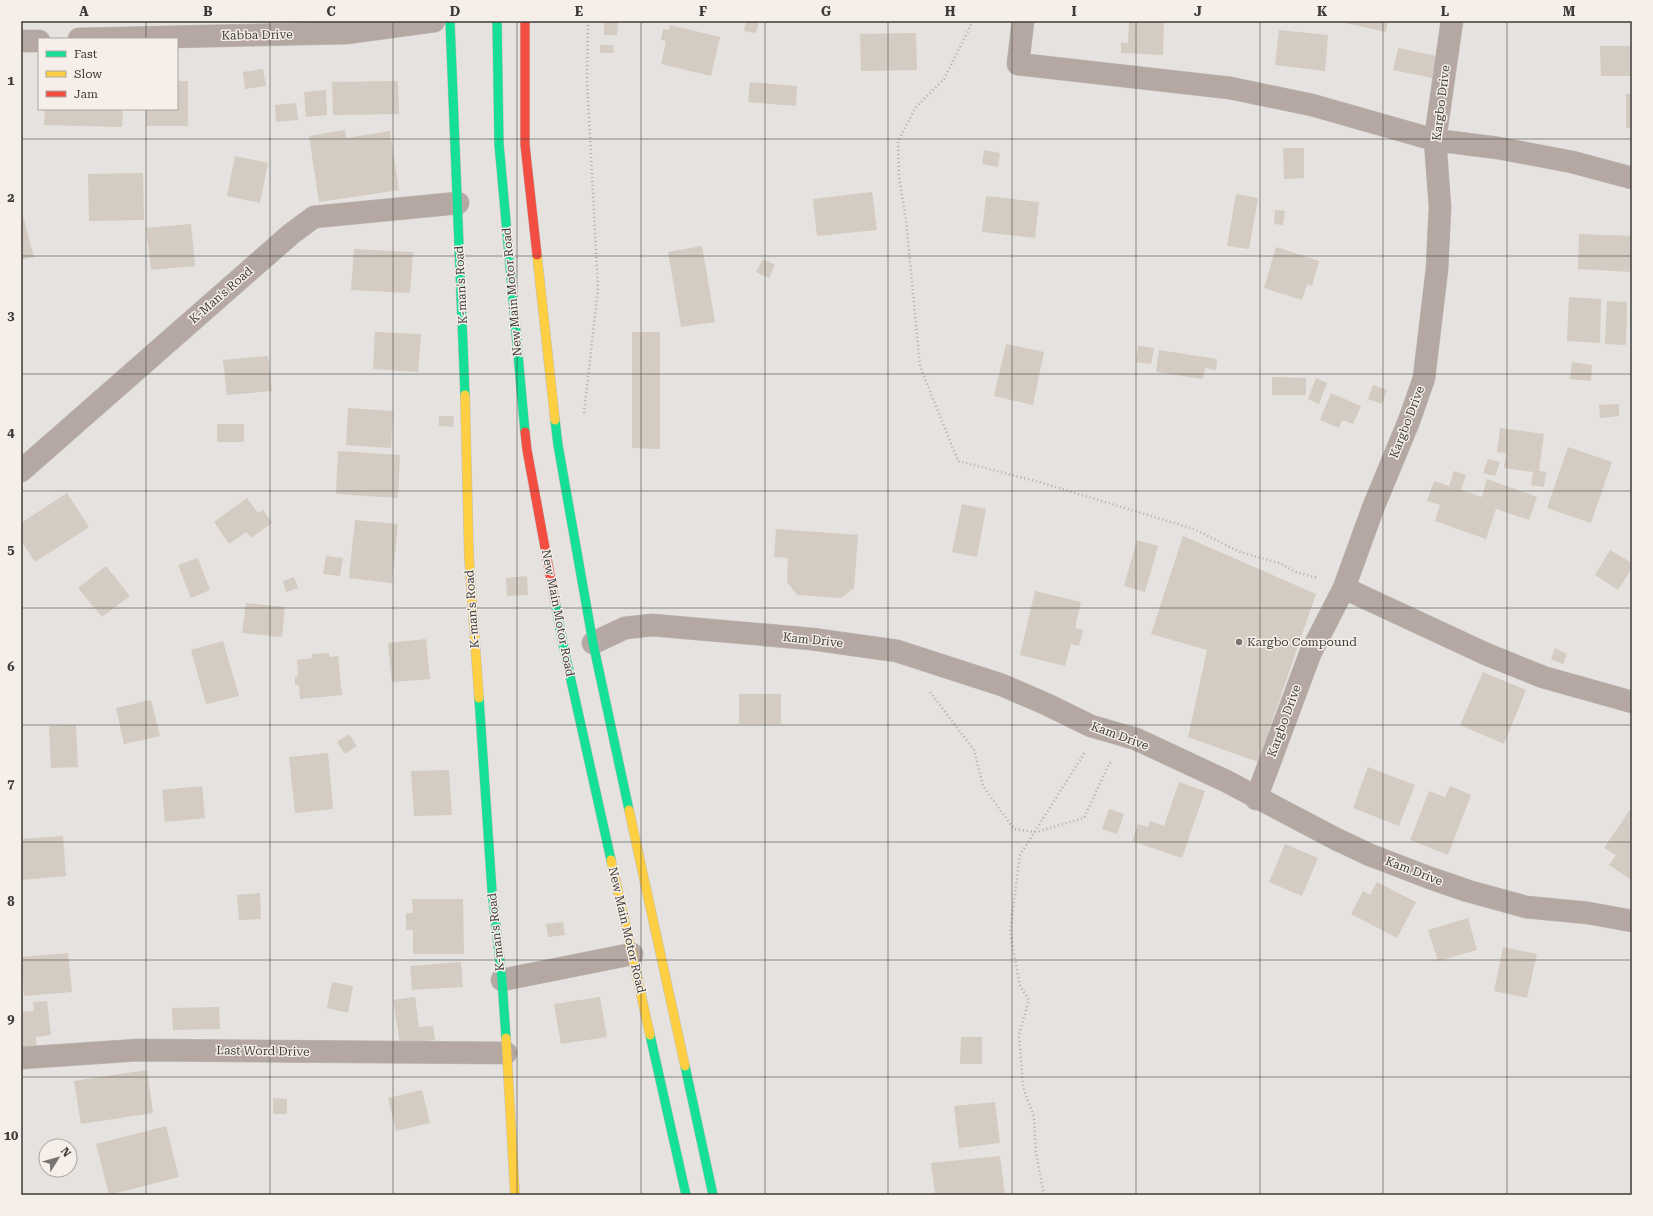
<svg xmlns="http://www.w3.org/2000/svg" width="1653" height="1216" viewBox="0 0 1653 1216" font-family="'Roboto Serif',serif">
<rect width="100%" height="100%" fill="#e5e2df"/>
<path fill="#d4cbc2" d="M604,21H618L617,35H604Z
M746,21H759L756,33L744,31Z
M1129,21H1164L1163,55L1121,53V42L1128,43Z
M1345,21H1388L1386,32L1345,23Z
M670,25L720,37L711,76L661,64L666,41L661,40L663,29L669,30Z
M1279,30L1328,35L1325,71L1275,65Z
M916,33L917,70L861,71L860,34Z
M600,45H613L614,53H600Z
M1600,46H1632V76H1601Z
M1398,48L1441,57L1437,79L1393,70Z
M263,69L266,86L245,89L243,72Z
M177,81H188V126H146V109H177Z
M398,81L399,114L333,115L332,82Z
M750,82L797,86L796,106L748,102Z
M326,90L327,115L306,117L304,92Z
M1626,94H1632V128H1626Z
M296,103L298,120L276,122L275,105Z
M45,109H123L122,127L44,125Z
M345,130L346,138L390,131L399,190L319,202L309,136Z
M1283,148H1304V178L1284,179Z
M984,150L1000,153L998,167L982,164Z
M235,156L268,163L260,203L227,196Z
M143,173L144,220L89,221L88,174Z
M872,192L877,230L817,236L813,199Z
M1236,194L1258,198L1249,249L1227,246Z
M986,196L1039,202L1035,238L982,232Z
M1275,210L1285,211L1283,225L1274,224Z
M21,216H23L34,257L21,260Z
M191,224L195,266L151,270L146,228Z
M1579,234L1632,236V272L1578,269Z
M702,246L715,322L681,327L668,252Z
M1276,247L1319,261L1312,286L1307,284L1302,300L1264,288Z
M354,249L413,252L410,293L351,290Z
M763,259L775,265L769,278L756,272Z
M1569,297L1601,299L1600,343L1567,341Z
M1607,301L1627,302L1626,345L1605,344Z
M375,332L421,334L418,372L373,369Z
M632,332H660V449L632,448Z
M1006,344L1044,352L1033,405L994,396Z
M1138,346L1154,348L1151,364L1136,362Z
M1159,350L1217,359L1216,370L1205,368L1203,379L1156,372Z
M268,356L272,391L227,395L223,360Z
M1572,362L1592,365L1591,381L1570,379Z
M1272,377L1306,378V395H1272Z
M1316,378L1327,383L1319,404L1308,399Z
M1373,385L1387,390L1382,404L1368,399Z
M1331,393L1361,406L1353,424L1342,420L1339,428L1320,420Z
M1619,404V416L1600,418L1599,405Z
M348,408L393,411L391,448L346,445Z
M439,416H454L453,427L439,426Z
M217,424H244V442H217Z
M1500,428L1544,434L1539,471L1546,472L1544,487L1531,485L1533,472L1504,468L1506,453L1497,452Z
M1568,447L1612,462L1591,523L1547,508Z
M338,451L400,455L398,498L336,494Z
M1488,459L1500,462L1495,476L1483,473Z
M1454,471L1466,475L1461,490L1482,497L1487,479L1537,497L1529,520L1496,509L1486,539L1435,521L1440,505L1427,501L1434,481L1449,486Z
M67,493L89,527L35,562L21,541V523Z
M247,498L258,513L263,510L272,523L251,538L246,532L229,544L214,522Z
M962,504L986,509L977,557L952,552Z
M355,520L398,524L392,583L349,578Z
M776,529L858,535L854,588L841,598L797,595L787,582L788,558L774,557Z
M1183,536L1316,594L1258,762L1188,737L1207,650L1151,634Z
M1137,540L1158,546L1145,592L1124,586Z
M1610,550L1632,563V568L1618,590L1595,575Z
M326,556L343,558L340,576L323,574Z
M198,558L210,590L191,598L178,565Z
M106,566L130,596L102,617L78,588Z
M527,576L528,595L507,596L506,578Z
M294,577L298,588L286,592L283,581Z
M1035,591L1081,602L1075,628L1083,630L1079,646L1071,644L1065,666L1020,655Z
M246,603L285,607L282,637L242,633Z
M426,639L430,679L392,682L388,643Z
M223,641L239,696L206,704L191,650Z
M1555,648L1567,654L1563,664L1551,659Z
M329,653L330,657L338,656L342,695L300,699L299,685H295V677L298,676L297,660L312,658V654Z
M1483,672L1526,690L1504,744L1460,725Z
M739,694H781V724H739Z
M151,700L160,736L124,744L116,708Z
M76,725L78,767L51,768L49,726Z
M349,734L357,746L345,754L337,742Z
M328,753L333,809L295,813L289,757Z
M1368,767L1415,785L1399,826L1353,808Z
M449,770L452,815L414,816L411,771Z
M1179,782L1205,791L1182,858L1132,841L1138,824L1148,827L1150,821L1164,826Z
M202,786L205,818L165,822L162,790Z
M1450,786L1471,795L1448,855L1410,840L1429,791L1445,797Z
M1109,809L1124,814L1117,834L1102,829Z
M1629,811L1632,813V876L1630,879L1609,865L1616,855L1604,848Z
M63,836L66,876L21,880V839Z
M1285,844L1318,858L1302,896L1269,882Z
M1377,882L1416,902L1397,938L1351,914L1363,891L1370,895Z
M260,893L261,919L239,920L237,895Z
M412,899H463L464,954H413V930H406V913H413Z
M1468,918L1477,950L1438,961L1428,930Z
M563,922L565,935L548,937L546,924Z
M1503,947L1537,954L1527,998L1494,991Z
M68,953L72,992L24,996L21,957Z
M461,962L463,987L412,990L410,966Z
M332,982L353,986L348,1013L327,1008Z
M415,997L419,1027L433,1026L435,1040L400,1044L393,1000Z
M600,997L607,1037L561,1044L554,1004Z
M47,1001L51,1035L36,1037L37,1046L21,1047V1012L34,1011L33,1002Z
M219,1007L220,1029L173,1030L172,1008Z
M961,1037H982V1064H960Z
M147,1070L153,1113L81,1124L74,1081Z
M422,1090L430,1123L396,1131L388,1098Z
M273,1098L287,1099V1114H273Z
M995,1102L1000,1143L959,1148L954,1106Z
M166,1126L179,1177L109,1195L96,1144Z
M1000,1156L1005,1195H925L935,1193L931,1163Z"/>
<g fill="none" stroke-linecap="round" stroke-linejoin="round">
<defs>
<path id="street" d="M1023,21L1018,64L1230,88L1312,105L1435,140L1498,148L1572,162L1632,178
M79,39L346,33L434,21
M21,41H39
M21,471L291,234L314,217L458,203
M1344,588L1486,654L1543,677L1632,702
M593,643L625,628L652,625L812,639L897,651L1002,685L1046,704L1091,726L1136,739L1226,781L1336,839L1370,855L1430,878L1468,891L1526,907L1588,913L1632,921
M1256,799L1310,654L1344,588L1373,508L1409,421L1424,378L1437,269L1440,207L1435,140L1452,21
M502,980L632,954
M21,1058L138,1050L506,1053"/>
<path id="fast" d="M450,21L465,395
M497,21L499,144L525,432
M555,420L558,445L593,643L629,810
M555,602L564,649L611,860
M479,698L492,891L502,980L506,1038
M650,1035L686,1195
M685,1066L713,1195"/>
<path id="slow" d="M537,255L555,420
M465,395L469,557L479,698
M629,810L685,1066
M611,860L650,1035
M506,1038L515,1195"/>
<path id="jam" d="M525,21V145L537,255
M525,432L527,450L555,602"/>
</defs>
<use href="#street" stroke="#bfbdbb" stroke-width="23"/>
<use href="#fast" stroke="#bfbdbb" stroke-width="10"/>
<use href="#slow" stroke="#bfbdbb" stroke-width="10"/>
<use href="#jam" stroke="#bfbdbb" stroke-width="10"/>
<path stroke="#b5aca7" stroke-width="2.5" stroke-dasharray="1 3" stroke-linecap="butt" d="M973,21L944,79L916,107L898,141L899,177L906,220L920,366L958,461L1039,482L1194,529L1240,552L1279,563L1296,572L1317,578
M584,413L598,289L587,79L588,21
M930,692L974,750L983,786L1014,829L1036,832L1084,818L1109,764L1112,761
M1044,1195L1036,1153L1034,1117L1023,1087L1019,1034L1029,1000L1020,986L1010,932L1020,855L1085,752"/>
<use href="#street" stroke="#b5a8a3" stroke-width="22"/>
<use href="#fast" stroke="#16e098" stroke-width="9"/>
<use href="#slow" stroke="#ffcf43" stroke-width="9"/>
<use href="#jam" stroke="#f24e42" stroke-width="9"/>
</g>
<path fill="none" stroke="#3d3b39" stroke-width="1" stroke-opacity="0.55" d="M146,21V39M270,21V1195M393,21V1195M517,21V1195M641,21V1195M765,21V1195M888,21V1195M1012,21V1195M1136,21V1195M1260,21V1195M1383,21V1195M1507,21V1195M146,109V1195M21,139H1632M21,256H1632M21,374H1632M21,491H1632M21,608H1632M21,725H1632M21,842H1632M21,960H1632M21,1077H1632"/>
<circle fill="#787573" stroke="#f6efe9" stroke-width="1.5" cx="1239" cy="642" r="4"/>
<g text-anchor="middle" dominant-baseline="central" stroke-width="3" stroke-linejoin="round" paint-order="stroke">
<g font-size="12" fill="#3d3b39" stroke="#f6efe9">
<text transform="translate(257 35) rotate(-1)">Kabba Drive</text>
<text transform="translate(1441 103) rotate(-83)">Kargbo Drive</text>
<text transform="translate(461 285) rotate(-93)">K-man's Road</text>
<text transform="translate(512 292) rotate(-95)">New Main Motor Road</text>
<text transform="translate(221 295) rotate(-41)">K-Man's Road</text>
<text transform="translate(1407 422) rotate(-69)">Kargbo Drive</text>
<text transform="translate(472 609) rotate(-94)">K-man's Road</text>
<text transform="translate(558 613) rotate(79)">New Main Motor Road</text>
<text transform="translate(813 640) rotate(6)">Kam Drive</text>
<text transform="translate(1284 721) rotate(-70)">Kargbo Drive</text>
<text transform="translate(1120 736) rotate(20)">Kam Drive</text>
<text transform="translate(1414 871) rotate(21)">Kam Drive</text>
<text transform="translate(627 930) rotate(77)">New Main Motor Road</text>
<text transform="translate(496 932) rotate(-96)">K-man's Road</text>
<text transform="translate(263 1051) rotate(1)">Last Word Drive</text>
</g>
<g font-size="12" fill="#3d3b39" stroke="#f6efe9" text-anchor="start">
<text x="1247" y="642">Kargbo Compound</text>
</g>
</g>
<rect width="1653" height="1216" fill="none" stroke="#f6efe9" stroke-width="44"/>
<rect x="38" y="38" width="140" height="72" fill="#f6efe9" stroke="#aca7a3"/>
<rect x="46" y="51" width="20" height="6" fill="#16e098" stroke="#aca7a3"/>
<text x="74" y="58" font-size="12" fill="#3d3b39">Fast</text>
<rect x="46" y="71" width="20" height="6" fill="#ffcf43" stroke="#aca7a3"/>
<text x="74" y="78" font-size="12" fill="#3d3b39">Slow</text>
<rect x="46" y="91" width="20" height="6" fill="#f24e42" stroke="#aca7a3"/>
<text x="74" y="98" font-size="12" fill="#3d3b39">Jam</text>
<g transform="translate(58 1158) rotate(53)"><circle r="19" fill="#f6efe9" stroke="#aca7a3"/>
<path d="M0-3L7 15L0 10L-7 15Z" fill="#787573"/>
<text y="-6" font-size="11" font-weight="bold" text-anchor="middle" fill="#3d3b39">N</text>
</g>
<rect x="22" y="22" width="1609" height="1172" fill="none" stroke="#3d3b39" stroke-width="1.5"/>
<g font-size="13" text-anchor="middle" font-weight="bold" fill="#3d3b39">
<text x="84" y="16">A</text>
<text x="208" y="16">B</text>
<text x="331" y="16">C</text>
<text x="455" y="16">D</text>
<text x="579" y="16">E</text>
<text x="703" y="16">F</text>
<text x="826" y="16">G</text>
<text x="950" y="16">H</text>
<text x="1074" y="16">I</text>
<text x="1198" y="16">J</text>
<text x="1322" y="16">K</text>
<text x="1445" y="16">L</text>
<text x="1569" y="16">M</text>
<text x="11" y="85">1</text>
<text x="11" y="202">2</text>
<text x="11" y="320">3</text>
<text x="11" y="437">4</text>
<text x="11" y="554">5</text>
<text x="11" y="671">6</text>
<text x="11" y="788">7</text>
<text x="11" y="906">8</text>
<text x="11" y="1023">9</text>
<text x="11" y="1140">10</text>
</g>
</svg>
